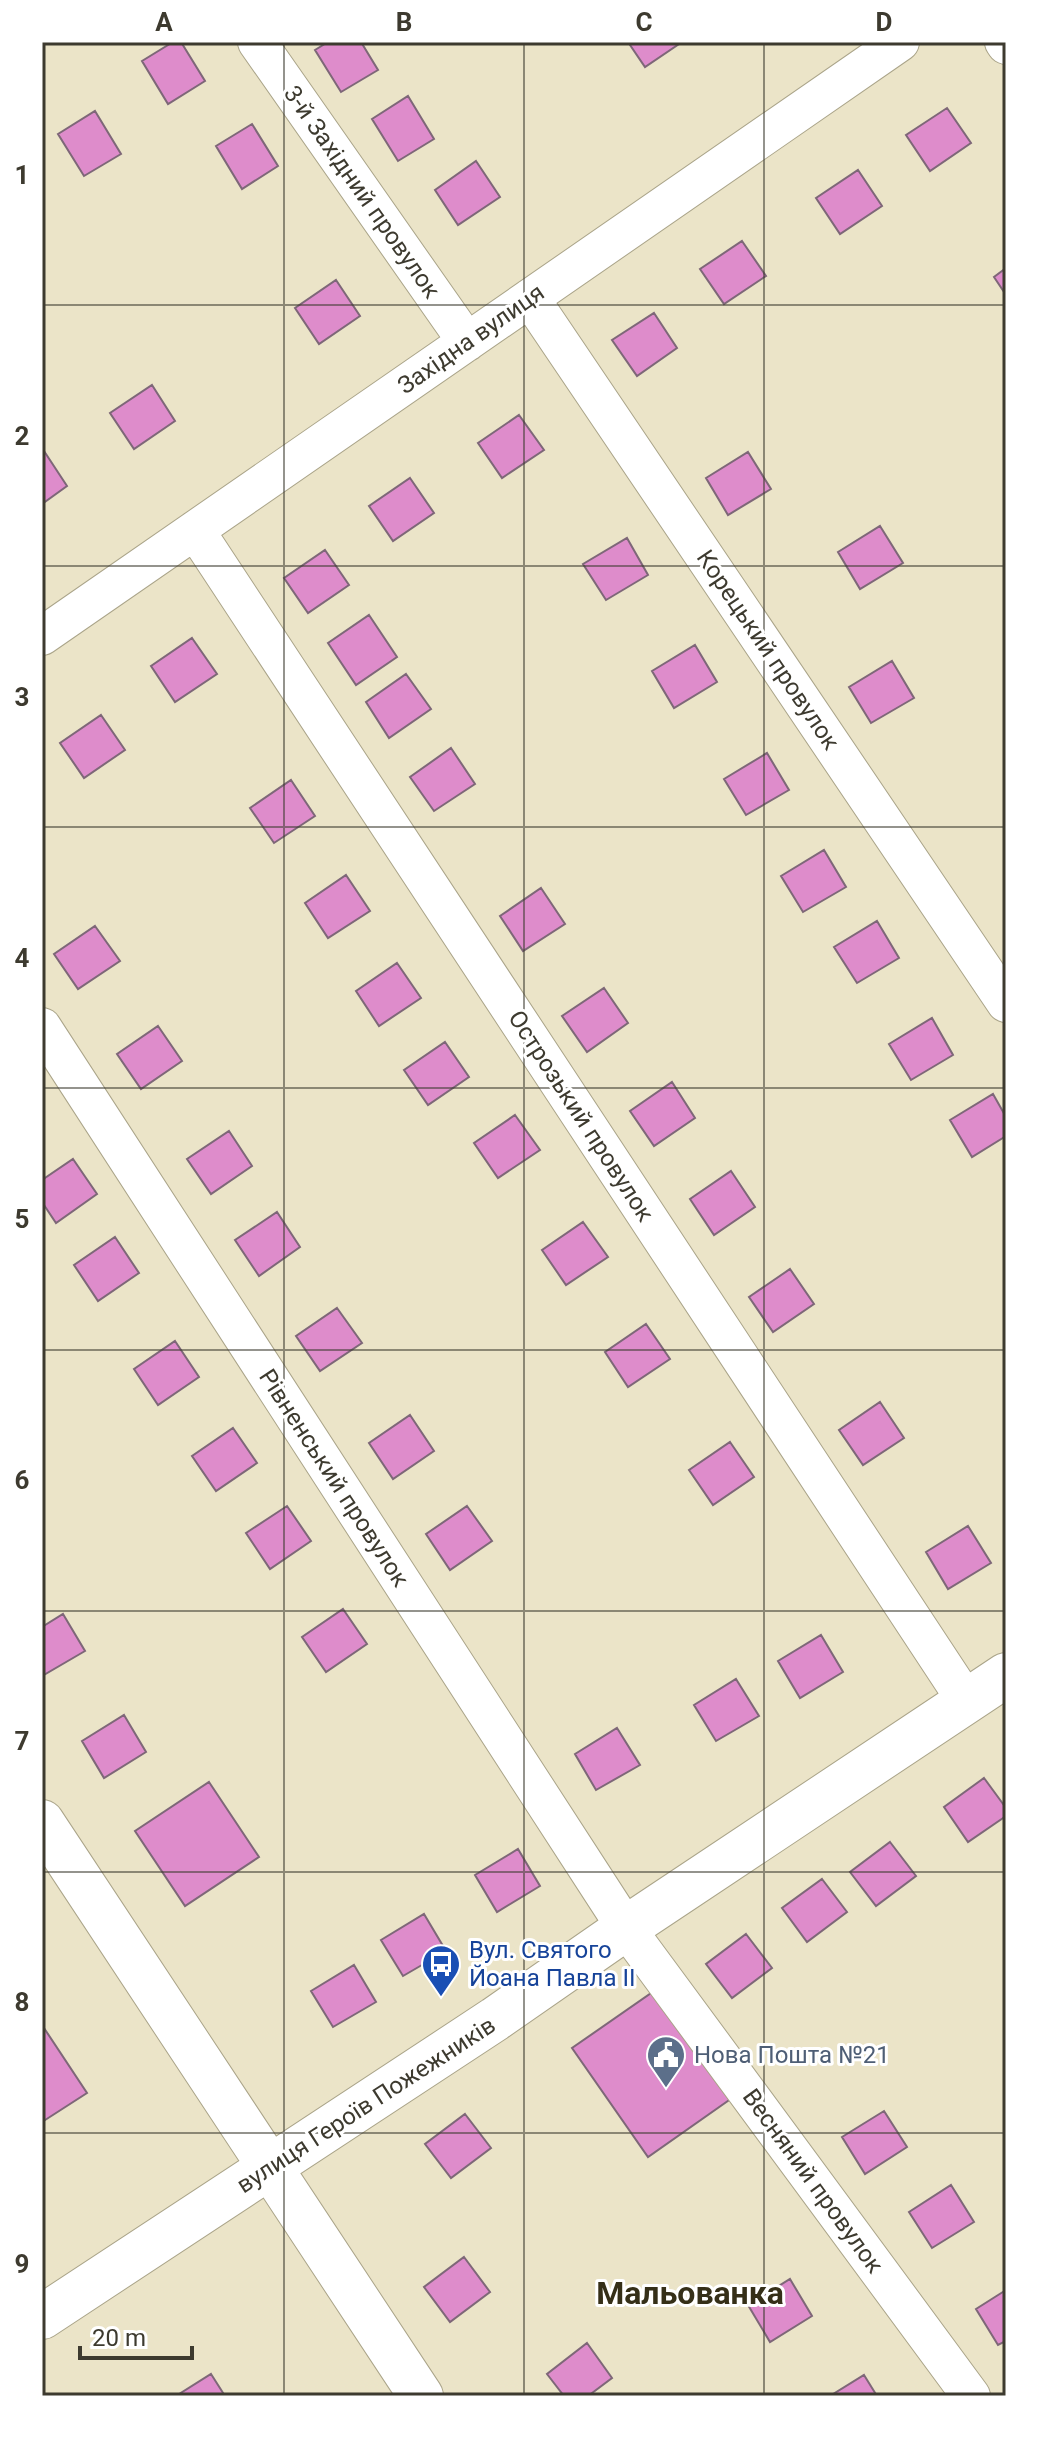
<svg xmlns="http://www.w3.org/2000/svg" width="1048" height="2438" viewBox="0 0 1048 2438" font-family="Roboto,sans-serif">
<rect width="100%" height="100%" fill="#ebe4c8"/>
<path fill="#de8ccb" stroke="#7e6778" stroke-width="2" d="M173,42H181L205,81L168,104L142,61Z
M328,42H361L378,70L341,92L315,50Z
M628,42H682L645,67Z
M408,96L434,139L398,161L372,119Z
M947,108L971,143L930,171L906,135Z
M95,111L121,154L84,176L58,134Z
M252,124L278,166L242,189L216,146Z
M476,161L500,197L458,225L435,190Z
M858,170L882,206L840,234L816,198Z
M742,241L766,276L724,304L700,269Z
M1006,268V295L994,277Z
M336,280L360,316L319,344L295,308Z
M654,313L677,348L637,376L612,340Z
M152,385L175,421L134,449L110,413Z
M519,415L544,450L502,478L478,443Z
M44,451L67,486L42,504V452Z
M748,452L771,489L728,515L706,478Z
M410,478L434,513L393,541L369,506Z
M880,526L903,563L860,589L838,552Z
M627,538L648,575L606,600L583,564Z
M325,550L349,585L308,613L284,578Z
M369,615L397,657L356,685L328,643Z
M192,638L217,674L175,702L151,666Z
M695,645L717,682L674,708L652,671Z
M892,661L914,698L871,723L849,687Z
M406,674L431,709L389,738L366,702Z
M101,715L125,750L84,778L60,743Z
M451,748L475,784L434,811L410,777Z
M767,753L789,790L746,815L724,779Z
M291,780L315,816L274,843L250,808Z
M824,850L846,887L803,912L781,876Z
M346,875L370,911L328,938L305,903Z
M541,888L565,924L523,951L500,916Z
M877,921L899,958L857,983L834,947Z
M95,926L120,961L78,989L54,954Z
M397,963L421,998L379,1026L356,991Z
M604,988L628,1023L587,1052L562,1016Z
M932,1018L953,1055L911,1080L889,1044Z
M158,1026L182,1061L141,1089L117,1054Z
M445,1042L469,1077L428,1105L404,1070Z
M672,1082L695,1118L654,1146L630,1111Z
M993,1094L1006,1117V1136L972,1157L950,1120Z
M515,1115L540,1150L498,1178L474,1143Z
M229,1131L252,1166L211,1194L187,1159Z
M73,1159L97,1194L56,1223L42,1202V1180Z
M731,1171L755,1207L714,1235L690,1199Z
M277,1212L300,1247L259,1276L235,1240Z
M583,1222L608,1257L566,1285L542,1250Z
M115,1237L139,1273L98,1301L74,1265Z
M790,1269L814,1304L773,1332L749,1297Z
M337,1308L362,1343L320,1371L296,1336Z
M646,1324L670,1359L628,1387L605,1352Z
M175,1341L199,1377L158,1405L134,1369Z
M880,1402L904,1438L863,1465L839,1430Z
M410,1415L434,1451L393,1479L369,1443Z
M233,1428L257,1463L216,1491L192,1456Z
M730,1442L754,1477L713,1505L689,1470Z
M287,1506L311,1541L270,1569L246,1533Z
M467,1506L492,1541L450,1570L426,1534Z
M968,1526L991,1563L948,1589L926,1552Z
M343,1609L367,1644L326,1672L302,1637Z
M63,1614L85,1651L42,1676V1627Z
M821,1635L843,1672L800,1698L778,1661Z
M736,1679L759,1716L716,1741L694,1705Z
M124,1715L146,1752L104,1778L82,1741Z
M617,1728L640,1765L596,1790L575,1754Z
M984,1778L1006,1808V1816L968,1842L944,1807Z
M209,1782L259,1857L185,1906L135,1831Z
M890,1842L916,1876L876,1906L850,1872Z
M518,1849L540,1886L497,1912L475,1875Z
M822,1879L847,1912L807,1942L782,1908Z
M424,1914L446,1951L403,1976L381,1940Z
M746,1934L772,1968L732,1998L706,1964Z
M354,1965L376,2002L333,2027L311,1991Z
M657,1989L732,2098L648,2157L572,2048Z
M44,2028L87,2093L42,2122V2029Z
M884,2111L907,2147L865,2174L842,2137Z
M465,2114L491,2148L451,2178L425,2144Z
M951,2185L974,2222L932,2248L909,2212Z
M464,2257L490,2292L450,2322L424,2287Z
M790,2279L812,2316L770,2342L748,2305Z
M1006,2290V2341L998,2345L976,2309Z
M587,2343L612,2378L588,2396H564L547,2374Z
M211,2374L225,2396H176Z
M864,2375L877,2396H830Z"/>
<g fill="none" stroke-linecap="round" stroke-linejoin="round">
<defs>
<path id="street" d="M257,42L467,342
M1004,42L1006,45
M530,298L1006,1003
M195,530L967,1702
M42,636L900,42
M42,1027L626,1928L971,2396"/>
<path id="secondary" d="M42,1822L421,2396
M42,2317L495,2019L626,1928L1006,1675"/>
</defs>
<use href="#street" stroke="#aaa489" stroke-width="40"/>
<use href="#secondary" stroke="#aaa489" stroke-width="46"/>
<use href="#street" stroke="#fff" stroke-width="38"/>
<use href="#secondary" stroke="#fff" stroke-width="44"/>
</g>
<path fill="none" stroke="#3d3a2f" stroke-width="2" stroke-opacity="0.55" d="M284,42V2396M524,42V2396M764,42V2396M42,305H1006M42,566H1006M42,827H1006M42,1088H1006M42,1350H1006M42,1611H1006M42,1872H1006M42,2133H1006"/>
<defs>
<symbol id="bus-pin" viewBox="-11 -11 22 30"><path d="M0 17L-7.5 6A9.5 9.5 0 1 1 7.5 6Z" fill="#1a4fb4" stroke="#fff"/><path d="M-5-6H5V4H4V6H2V4H-2V6H-4V4H-5ZM-3.5-4V0h7V-4ZM-3.5 1.2v1.5H-2V1.2ZM2 1.2v1.5H3.5V1.2Z" fill="#fff"/></symbol>
<symbol id="civic-pin" viewBox="-11 -11 22 30"><path d="M0 17L-7.5 6A9.5 9.5 0 1 1 7.5 6Z" fill="#5c6f8a" stroke="#fff"/><path d="M-.6-6.5H3V-4.5H.6V-3L4-1V1h2V6H-6V1h2V-1L-.6-3ZM-1.2 2.5V6h2.4V2.5Z" fill="#fff"/></symbol>
</defs>
<g fill-rule="evenodd">
<use href="#bus-pin" x="419" y="1942" width="44" height="60"/>
<use href="#civic-pin" x="644" y="2033" width="44" height="60"/>
</g>
<g text-anchor="middle" dominant-baseline="central" stroke-width="6" stroke-linejoin="round" paint-order="stroke">
<g font-size="24" fill="#3d3a2f" stroke="#fff">
<text transform="translate(362 192) rotate(55)">3-й Західний провулок</text>
<text transform="translate(471 339) rotate(-35)">Західна вулиця</text>
<text transform="translate(768 650) rotate(56)">Корецький провулок</text>
<text transform="translate(581 1116) rotate(57)">Острозький провулок</text>
<text transform="translate(334 1478) rotate(57)">Рівненський провулок</text>
<text transform="translate(366 2105) rotate(-33)">вулиця Героїв Пожежників</text>
<text transform="translate(813 2181) rotate(54)">Весняний провулок</text>
</g>
<g font-size="24" fill="#164399" stroke="#fff" text-anchor="start">
<text x="469" y="1950">Вул. Святого<tspan x="469" dy="28">Йоана Павла ІІ</tspan></text>
</g>
<g font-size="24" fill="#4e5e75" stroke="#fff" text-anchor="start">
<text x="694" y="2055">Нова Пошта №21</text>
</g>
<g font-size="32" font-weight="bold" fill="#352f18" stroke="#fff">
<text x="690" y="2293">Мальованка</text>
</g>
</g>
<rect width="1048" height="2438" fill="none" stroke="#ffffff" stroke-width="88"/>
<path d="M80 2346v12h112v-12" fill="none" stroke="#3d3a2f" stroke-width="4"/>
<text x="92" y="2346" font-size="24" fill="#3d3a2f" stroke="#ffffff" stroke-width="6" paint-order="stroke">20 m</text>
<rect x="44" y="44" width="960" height="2350" fill="none" stroke="#3d3a2f" stroke-width="3"/>
<g font-size="26" text-anchor="middle" font-weight="bold" fill="#3d3a2f">
<text x="164" y="31">A</text>
<text x="404" y="31">B</text>
<text x="644" y="31">C</text>
<text x="884" y="31">D</text>
<text x="22" y="184">1</text>
<text x="22" y="445">2</text>
<text x="22" y="706">3</text>
<text x="22" y="967">4</text>
<text x="22" y="1228">5</text>
<text x="22" y="1489">6</text>
<text x="22" y="1750">7</text>
<text x="22" y="2011">8</text>
<text x="22" y="2273">9</text>
</g>
</svg>
